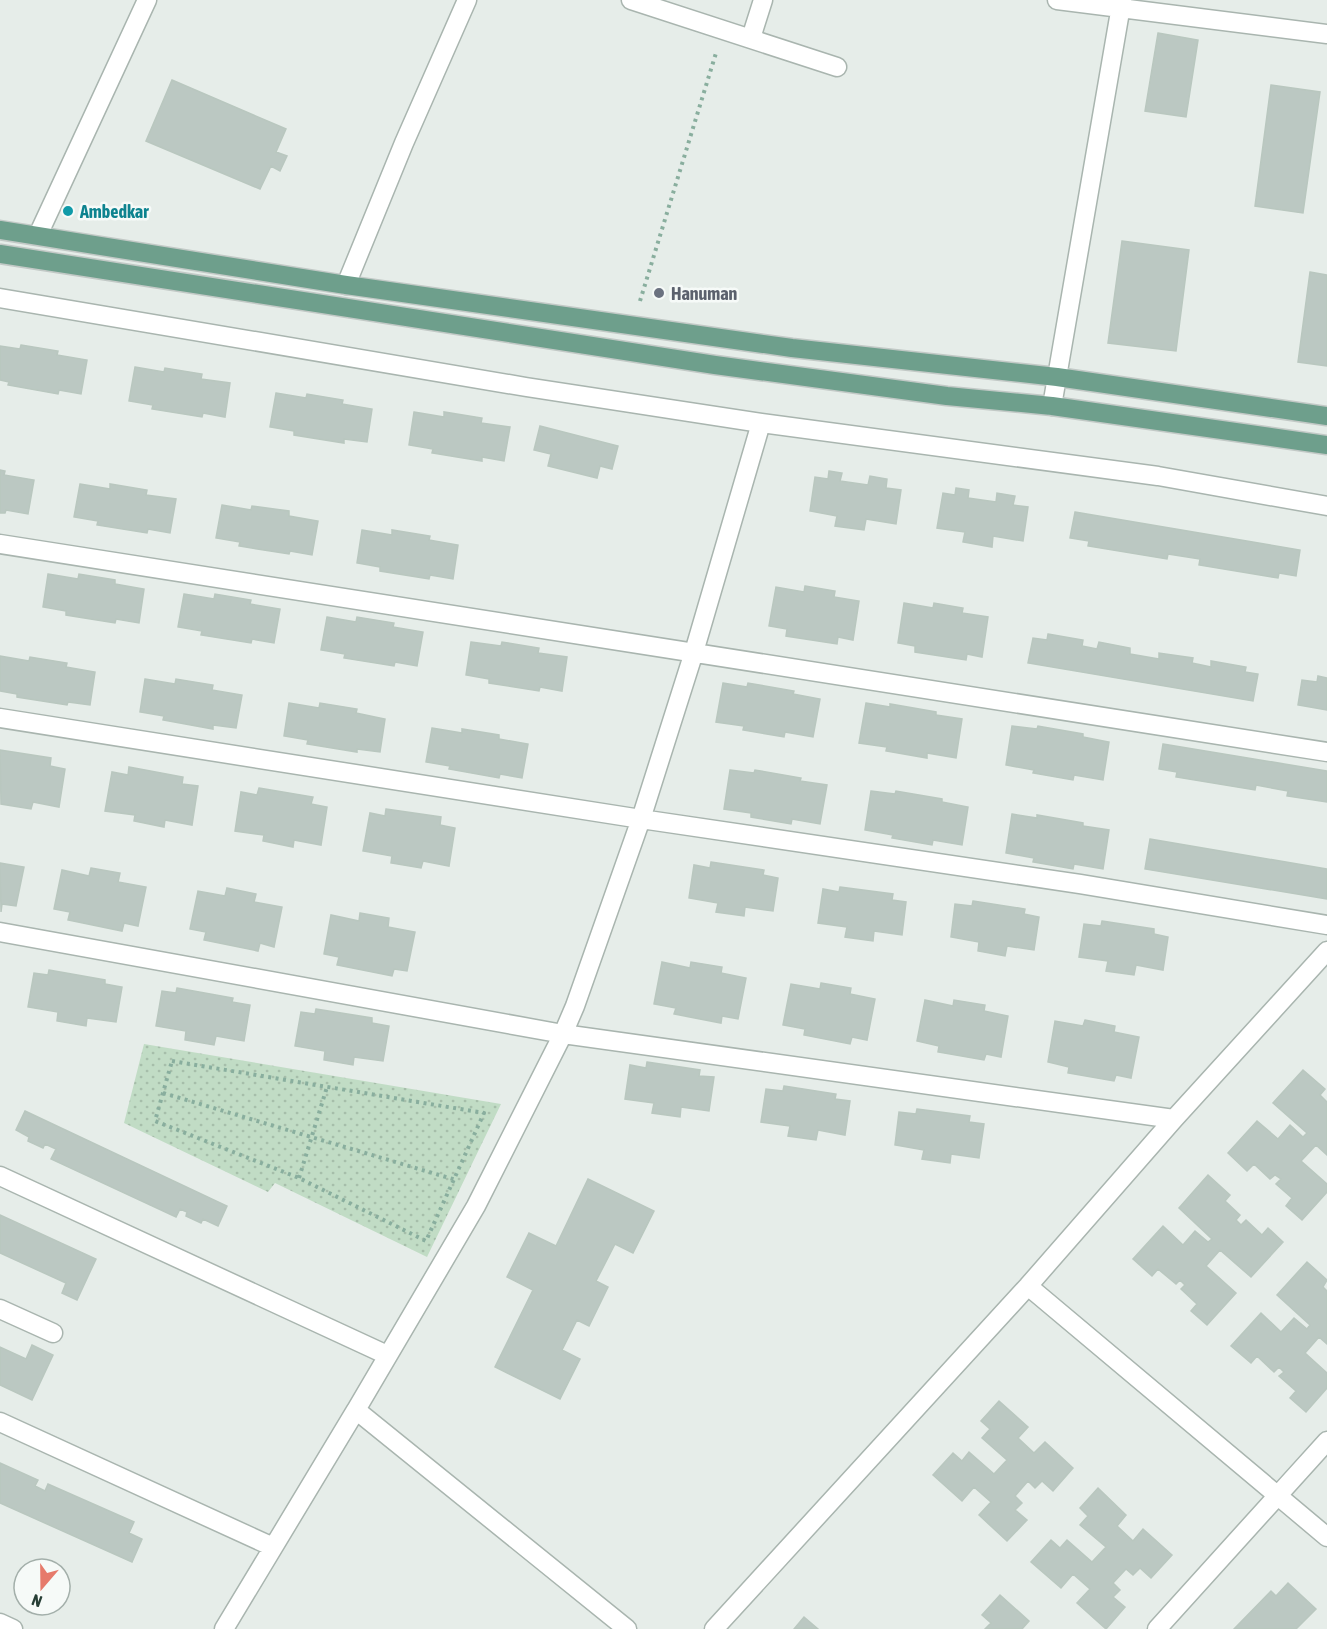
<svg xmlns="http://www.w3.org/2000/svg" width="1327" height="1629" viewBox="0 0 1327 1629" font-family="'Asap Condensed',sans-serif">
<defs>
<pattern id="park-dots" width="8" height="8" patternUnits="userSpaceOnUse" patternTransform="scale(1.5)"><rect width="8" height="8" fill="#c1dcc5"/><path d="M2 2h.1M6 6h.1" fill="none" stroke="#a6beaa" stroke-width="1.8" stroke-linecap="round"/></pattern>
</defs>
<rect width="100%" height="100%" fill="#e6ede9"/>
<path fill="url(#park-dots)" d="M144,1044L501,1104L427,1257L275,1183L268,1192L124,1123Z"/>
<path fill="#bbc8c2" stroke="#b9c7bf" stroke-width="1.5" d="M1158,33L1198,40L1186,117L1145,111Z
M172,80L286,129L276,152L287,156L280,171L271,166L260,189L146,141Z
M1271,85L1320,92L1303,213L1255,206Z
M1122,241L1189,250L1176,351L1108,343Z
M1310,272L1327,275V366L1298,362Z
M21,345L58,351L57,355L87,360L81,394L59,390L58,394L8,385L9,382L0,380V346L20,349Z
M135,367L164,372L165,368L202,374L201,379L230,383L225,417L203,413L202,417L152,409L153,405L129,401Z
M276,393L306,398L307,394L343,400L342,404L372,409L367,442L344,439V443L294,435V431L270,427Z
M414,412L444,417V412L482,418L481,423L510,427L504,461L482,457V461L432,453L433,449L409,445Z
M540,426L618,446L612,469L600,466L597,478L548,466L551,454L534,450Z
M0,470L5,471L4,475L34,480L28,514L6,510L5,513H0Z
M829,471L842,473L840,481L868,485L870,476L887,479L886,488L901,490L896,524L866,519L864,530L835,526L837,516L810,511L815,477L828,479Z
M80,484L110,489V484L147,490L146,495L176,499L170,533L148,529L147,533L97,525L98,521L74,517Z
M956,488L969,490L968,498L996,502L997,493L1015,496L1013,505L1028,507L1023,541L993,536L992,547L963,542L965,532L937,528L943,493L955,495Z
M222,505L251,510L252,506L289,511V516L318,521L312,555L290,551L289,554L239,546L240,542L216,538Z
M1075,512L1300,550L1296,576L1279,573L1278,578L1199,565L1200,559L1168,554L1167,559L1088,546L1089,541L1070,538Z
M362,530L392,535V530L430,536L429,540L458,545L453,579L430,575L429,579L380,571V567L357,563Z
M48,574L78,579L79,574L115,580V584L144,589L139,623L116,619L115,623L66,615V611L43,607Z
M805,586L835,591L834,597L859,601L853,640L838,637L837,644L786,636L787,629L769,626L776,587L804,592Z
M184,594L214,599L215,594L251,600L250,604L280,609L274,643L252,639L251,643L201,635L202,631L178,627Z
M904,603L933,608L934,603L963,608L962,613L988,617L982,657L967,654L966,660L915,652V646L898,643Z
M327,617L356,622L357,617L394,623L393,627L423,632L417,666L395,662L394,666L344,658L345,654L321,650Z
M1048,634L1083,640L1082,646L1097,649L1099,642L1130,648V654L1159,659V653L1193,658L1192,663L1211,667V661L1246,667L1245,672L1258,674L1253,701L1028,663L1033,638L1047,640Z
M471,642L501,646L502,642L539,648L538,653L567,657L562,691L540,687L539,691L489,683V679L466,675Z
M0,656L29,661L30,657L67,663L66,667L95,672L90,705L68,702L67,705L17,697V694L0,691Z
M1318,676L1327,678V710L1298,705L1302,680L1317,682Z
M145,679L175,684L176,679L213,685L212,690L242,695L236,728L213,725V729L163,720L164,716L140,712Z
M723,683L747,687L748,683L794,691L793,694L820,699L813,737L785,732L784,737L743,730L744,726L716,722Z
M289,703L319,708L320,703L357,709L356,713L385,719L380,752L357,749V752L307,744L308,740L284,736Z
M866,703L890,707V704L936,712V715L962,719L956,758L927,753V758L886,751L887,747L859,743Z
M1012,726L1037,729L1038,726L1083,734V737L1109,742L1103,780L1074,775L1073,780L1033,773L1034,770L1006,765Z
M432,728L462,733V729L499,735V739L528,744L522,778L500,774L499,778L449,769L450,766L426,762Z
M1163,744L1327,771V802L1287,796L1288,791L1256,785L1255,790L1176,777L1177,772L1159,769Z
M0,750L51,758L50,766L65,769L59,807L33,802L31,809L1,804Z
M129,767L183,777L182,784L198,786L192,825L165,820L164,827L134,821L135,815L105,811L112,772L128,775Z
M730,770L754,773L755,770L801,778L800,781L827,785L820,824L792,819L791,824L751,817V813L724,809Z
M259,788L313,797L311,804L327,807L321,845L294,840L293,847L263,841L264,835L235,831L241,792L257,795Z
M871,791L895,794L896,791L942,799V802L968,807L962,845L933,840L932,845L892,838L893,835L865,830Z
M386,809L441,817L440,825L455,828L449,866L423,861L421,868L391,863L392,856L363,851L370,813L385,816Z
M1012,814L1037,818V815L1083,823V826L1109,830L1103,869L1074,864L1073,869L1033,862L1034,858L1006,853Z
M1150,839L1327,869V899L1145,869Z
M711,862L764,870L763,875L778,878L773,911L745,907L744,916L716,912L718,903L689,898L694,865L710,868Z
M0,863L24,867L16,906L2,904L1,912Z
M91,868L120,873L118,882L146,887L138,926L124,923L122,931L68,920L70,912L54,909L62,870L89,876Z
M840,887L893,894L892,900L906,902L902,935L874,931L873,941L845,937L847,927L818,923L823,889L839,892Z
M227,888L256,894L254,902L282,907L274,947L260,943L258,951L204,940L206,932L190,929L198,891L225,896Z
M973,901L1025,909L1024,914L1039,917L1034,950L1007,946L1005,956L978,951L979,942L951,937L955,904L972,906Z
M360,913L389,918L388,927L415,932L407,971L394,969L392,976L337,965L339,957L324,954L331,915L359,921Z
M1102,921L1154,929V934L1168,937L1163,970L1136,965L1134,975L1106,971L1108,961L1079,957L1084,924L1101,926Z
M662,962L690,968L691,962L722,967L721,973L746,978L738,1019L722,1016L721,1023L674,1014L676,1008L654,1004Z
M49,970L105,980V984L122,987L116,1022L87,1018L86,1026L57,1021L58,1012L28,1007L34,973L48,975Z
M821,983L851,988L850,994L875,999L867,1040L852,1037L850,1044L804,1035L805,1029L783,1025L791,984L820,989Z
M177,988L233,998L232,1002L250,1005L244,1041L216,1036L214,1045L185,1040L186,1031L156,1026L162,991L176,993Z
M925,1000L953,1006L954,1000L985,1005L984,1011L1008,1016L1001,1057L986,1054L984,1060L938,1052L939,1046L917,1041Z
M316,1009L372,1018V1023L389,1026L383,1061L354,1057L353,1065L324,1060L325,1051L295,1046L301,1012L315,1014Z
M1085,1020L1115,1026L1114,1032L1139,1037L1131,1078L1116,1075L1114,1081L1068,1073L1069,1067L1048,1062L1055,1021L1083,1026Z
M647,1062L700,1070L699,1076L714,1077L709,1111L681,1107L680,1117L652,1113L654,1103L625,1099L630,1065L646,1068Z
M1303,1070L1325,1089L1320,1095L1327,1102V1155L1316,1145L1301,1161L1327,1184V1192L1302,1220L1286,1206L1292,1198L1276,1184L1281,1179L1275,1175L1270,1179L1254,1164L1247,1171L1228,1153L1257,1121L1278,1139L1290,1125L1303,1137L1307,1133L1273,1103Z
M784,1086L836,1094L835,1099L850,1101L845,1135L818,1130L816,1140L788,1136L790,1126L761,1122L766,1089L783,1091Z
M917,1109L970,1116L969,1122L984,1124L979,1158L951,1154L950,1163L922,1159L924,1150L895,1145L899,1112L916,1114Z
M25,1111L227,1206L218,1226L203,1219L201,1223L186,1216L187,1212L180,1209L176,1217L51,1159L56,1149L45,1144L43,1148L28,1141L29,1137L16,1130Z
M1208,1175L1230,1195L1225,1201L1240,1215L1236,1220L1241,1225L1246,1220L1262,1235L1268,1228L1283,1242L1251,1277L1220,1250L1206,1266L1236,1293L1207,1325L1191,1311L1197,1304L1181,1289L1185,1285L1180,1280L1176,1284L1158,1269L1152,1276L1133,1259L1163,1226L1183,1245L1195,1231L1208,1242L1212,1239L1179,1208Z
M588,1179L654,1211L633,1253L615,1244L596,1281L608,1287L589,1326L577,1320L562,1350L580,1359L560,1399L495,1367L533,1290L507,1277L529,1233L556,1246Z
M0,1215L96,1259L77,1300L62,1293L66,1283L0,1253Z
M1307,1262L1327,1280L1323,1287L1327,1291V1344L1319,1337L1305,1353L1327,1373V1388L1306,1412L1290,1398L1296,1391L1279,1376L1284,1372L1279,1367L1274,1372L1257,1356L1251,1363L1231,1346L1261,1313L1281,1332L1294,1318L1307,1329L1310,1325L1277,1295Z
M32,1345L53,1355L32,1400L0,1385V1347L26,1359Z
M999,1401L1028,1427L1018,1438L1034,1453L1045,1442L1073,1468L1053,1491L1042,1481L1035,1488L1028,1481L1015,1496L1022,1503L1015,1510L1027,1520L1007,1541L979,1515L991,1502L974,1487L962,1501L933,1475L953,1453L962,1461L969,1452L994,1474L1007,1460L982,1438L990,1429L981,1421Z
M0,1463L38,1480L35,1486L45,1491L48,1484L134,1522L129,1533L142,1539L132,1562L0,1503Z
M1098,1488L1126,1515L1117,1526L1133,1541L1143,1529L1172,1555L1151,1578L1140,1568L1133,1575L1126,1569L1113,1583L1120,1590L1113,1597L1125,1607L1106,1629L1077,1603L1090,1589L1073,1574L1061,1588L1031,1562L1051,1540L1060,1548L1067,1540L1092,1562L1106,1547L1080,1525L1088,1516L1080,1508Z
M1288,1583L1316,1609L1296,1629H1234L1271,1591L1276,1596Z
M1000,1595L1029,1621L1022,1629H985L991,1623L982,1615Z
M804,1617L818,1629H794Z"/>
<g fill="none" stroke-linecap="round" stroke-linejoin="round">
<defs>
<path id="minor" d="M631,0L837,67
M1057,0L1327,34
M751,38L763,0
M38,235L147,0
M346,285L404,143L467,0
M0,298L526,387L761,423L1158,476L1327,506
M1052,406L1122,0
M0,544L1327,752
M0,718L641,819L1080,884L1327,925
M0,932L563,1034L1174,1119
M0,1176L387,1355
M1028,1286L1327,1537
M0,1309L53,1333
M0,1422L273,1547
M0,1623L13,1629
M224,1629L356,1410
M627,1629L356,1410L476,1206L563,1034L575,1006L641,819L694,652L761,423
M714,1629L1028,1286L1174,1119L1327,951
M1157,1629L1327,1441"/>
<path id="major" d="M0,230L346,285L792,348L1057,377L1327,416
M0,254L715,365L947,396L1052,406L1327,445"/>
</defs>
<use href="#minor" stroke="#a9b5af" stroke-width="21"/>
<use href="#major" stroke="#c2c9c6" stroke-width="21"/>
<path stroke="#89ae9e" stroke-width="4" stroke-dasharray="3 4.5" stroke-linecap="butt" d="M640,301L716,53
M172,1061L484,1113L426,1241L299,1178L155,1121Z
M163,1093L456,1180
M299,1178L327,1087"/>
<use href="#minor" stroke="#fff" stroke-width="18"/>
<use href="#major" stroke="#6e9f8c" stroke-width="18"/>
</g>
<circle fill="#0f9aa8" stroke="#f6faf8" stroke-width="2" cx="68" cy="211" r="6"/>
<circle fill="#6b7280" stroke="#f6faf8" stroke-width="2" cx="659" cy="293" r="6"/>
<g text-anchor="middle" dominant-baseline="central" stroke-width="5" stroke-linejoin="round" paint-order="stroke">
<g font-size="18" font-weight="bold" fill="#0d838f" stroke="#f6faf8" text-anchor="start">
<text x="80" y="211">Ambedkar</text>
</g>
<g font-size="18" font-weight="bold" fill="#5b616d" stroke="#f6faf8" text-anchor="start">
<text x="671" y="293">Hanuman</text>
</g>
</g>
<g transform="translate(42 1587) rotate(200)"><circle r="28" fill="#f6faf8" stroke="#a3afaa" stroke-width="1.5"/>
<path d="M0-4.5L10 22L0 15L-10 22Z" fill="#e67a6b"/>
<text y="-9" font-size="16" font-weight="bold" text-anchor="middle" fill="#263e35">N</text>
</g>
</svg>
